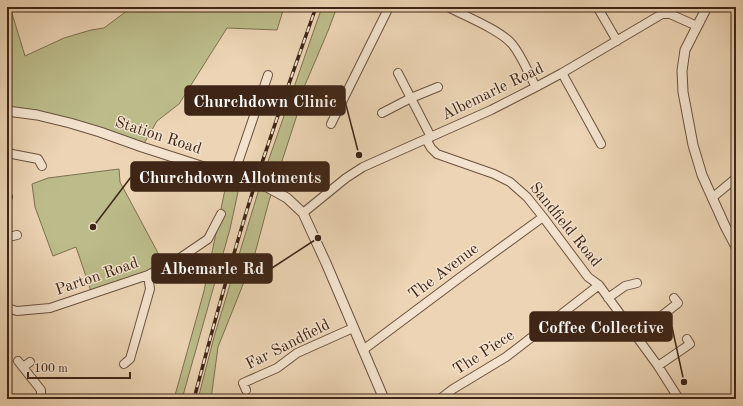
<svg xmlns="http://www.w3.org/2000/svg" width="743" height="406" viewBox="0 0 743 406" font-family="'Old Standard TT',serif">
<rect width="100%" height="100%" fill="#ecd4b4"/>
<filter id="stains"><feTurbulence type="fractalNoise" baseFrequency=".005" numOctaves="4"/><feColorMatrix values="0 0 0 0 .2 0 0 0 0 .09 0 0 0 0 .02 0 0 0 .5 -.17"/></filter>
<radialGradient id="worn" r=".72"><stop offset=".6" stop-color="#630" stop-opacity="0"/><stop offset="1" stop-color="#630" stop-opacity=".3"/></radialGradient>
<path fill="#bcbc8a" stroke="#7d7050" d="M7,7H10L25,56L64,38L91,30L104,28L132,7H284L277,30L227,28L179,104L157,121L142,147L100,132L7,111Z
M322,7H337L328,31L293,113L297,115L269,201L254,257L218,347L211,399H198L214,337L263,176Z
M119,169L120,182L165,266L92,294L76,247L53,256L35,207L32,184L48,178Z
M228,175L233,177L238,192L230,229L182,399H174L204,291Z"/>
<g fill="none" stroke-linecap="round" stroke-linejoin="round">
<defs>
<path id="minor" d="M448,7C465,16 500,30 512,44C522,56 528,73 536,87
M596,7L599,10L617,41
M398,73L431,137
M562,73L601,144
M382,113L411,98L438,87
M331,124L388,9L389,7
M426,139L431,148L437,154L494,174L510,182L527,197L543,217L588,277L599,285L658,366L679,399
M7,153L38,159L42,166
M233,177L268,75
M7,197H8
M712,198L736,178
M303,213L346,178L363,167L491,110L536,87L562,73L662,14H670L697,26
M7,231L9,237L17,235
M608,298L625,286L637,283
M7,308L17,311L50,308L148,275L180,258L208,239L221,214
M636,336L678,303L674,298
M363,350L466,273L543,217
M18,361L41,390V399
M124,364L130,359L150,289L148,275
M658,366L690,344L687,339
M23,367L30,362
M246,390L243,383L277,368L297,353L353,328
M440,399L453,389L506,357L599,285"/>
<path id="tertiary" d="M707,7L685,50L682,71L683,92L693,145L702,175L725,226L736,247
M7,111L37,115L70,123L100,132L142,147L241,179
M264,186L269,188L287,198L303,213L326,263L384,399"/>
</defs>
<use href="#minor" stroke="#6a513e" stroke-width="10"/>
<use href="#tertiary" stroke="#6a513e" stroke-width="11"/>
<use href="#minor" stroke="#f3e3ce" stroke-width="8"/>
<use href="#tertiary" stroke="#f3e3ce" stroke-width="9"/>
<defs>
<path id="rail" d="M194,399C212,331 230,264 251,197C271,133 294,70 316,7"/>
</defs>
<use href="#rail" stroke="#3e2516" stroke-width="3.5"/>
<use href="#rail" stroke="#f3e3ce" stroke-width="2" stroke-dasharray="6" stroke-linecap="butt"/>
<defs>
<path id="tertiary-bridge" d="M241,179L264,186"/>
</defs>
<use href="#tertiary-bridge" stroke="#6a513e" stroke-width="11" stroke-linecap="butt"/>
<use href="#tertiary-bridge" stroke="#f3e3ce" stroke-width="9"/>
</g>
<g text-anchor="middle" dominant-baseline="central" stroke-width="3" stroke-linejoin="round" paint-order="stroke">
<g font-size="16" fill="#3e2516" stroke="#f3e3ce">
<text transform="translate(493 92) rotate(-26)">Albemarle Road</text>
<text transform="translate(158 136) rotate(18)">Station Road</text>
<text transform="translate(565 225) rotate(51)">Sandfield Road</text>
<text transform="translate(444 272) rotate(-37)">The Avenue</text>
<text transform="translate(97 277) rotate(-19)">Parton Road</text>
<text transform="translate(288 345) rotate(-27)">Far Sandfield</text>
<text transform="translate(484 353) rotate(-33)">The Piece</text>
</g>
</g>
<path fill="none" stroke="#3e2516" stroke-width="1.5" d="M359 155L345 101M93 227L131 177M318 238L272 268M684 382L672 327"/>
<g fill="#3e2516" stroke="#f3e3ce" stroke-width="1.5">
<circle cx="359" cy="155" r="4"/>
<circle cx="93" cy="227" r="4"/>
<circle cx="318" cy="238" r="4"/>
<circle cx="684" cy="382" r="4"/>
</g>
<g fill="#3e2516" stroke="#3e2516" stroke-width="1.5">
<rect x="185" y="86" width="160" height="29" rx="4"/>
<rect x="131" y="162" width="198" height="29" rx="4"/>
<rect x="152" y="254" width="120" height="29" rx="4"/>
<rect x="530" y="312" width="142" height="29" rx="4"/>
</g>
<g font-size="17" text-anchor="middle" font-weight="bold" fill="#fff">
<text x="265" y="107">Churchdown Clinic</text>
<text x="230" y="183">Churchdown Allotments</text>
<text x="212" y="274">Albemarle Rd</text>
<text x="601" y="333">Coffee Collective</text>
</g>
<rect width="743" height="406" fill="none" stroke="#ecd4b4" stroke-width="24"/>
<rect x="8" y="8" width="727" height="390" fill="none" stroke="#3e2516" stroke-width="2"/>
<rect x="12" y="12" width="719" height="382" fill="none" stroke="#3e2516"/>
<path d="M28 372v6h102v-6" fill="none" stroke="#3e2516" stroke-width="2"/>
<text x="34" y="372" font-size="12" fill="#3e2516" stroke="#f3e3ce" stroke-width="3" paint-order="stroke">100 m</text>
<rect width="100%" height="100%" filter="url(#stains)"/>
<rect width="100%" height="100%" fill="url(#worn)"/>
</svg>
